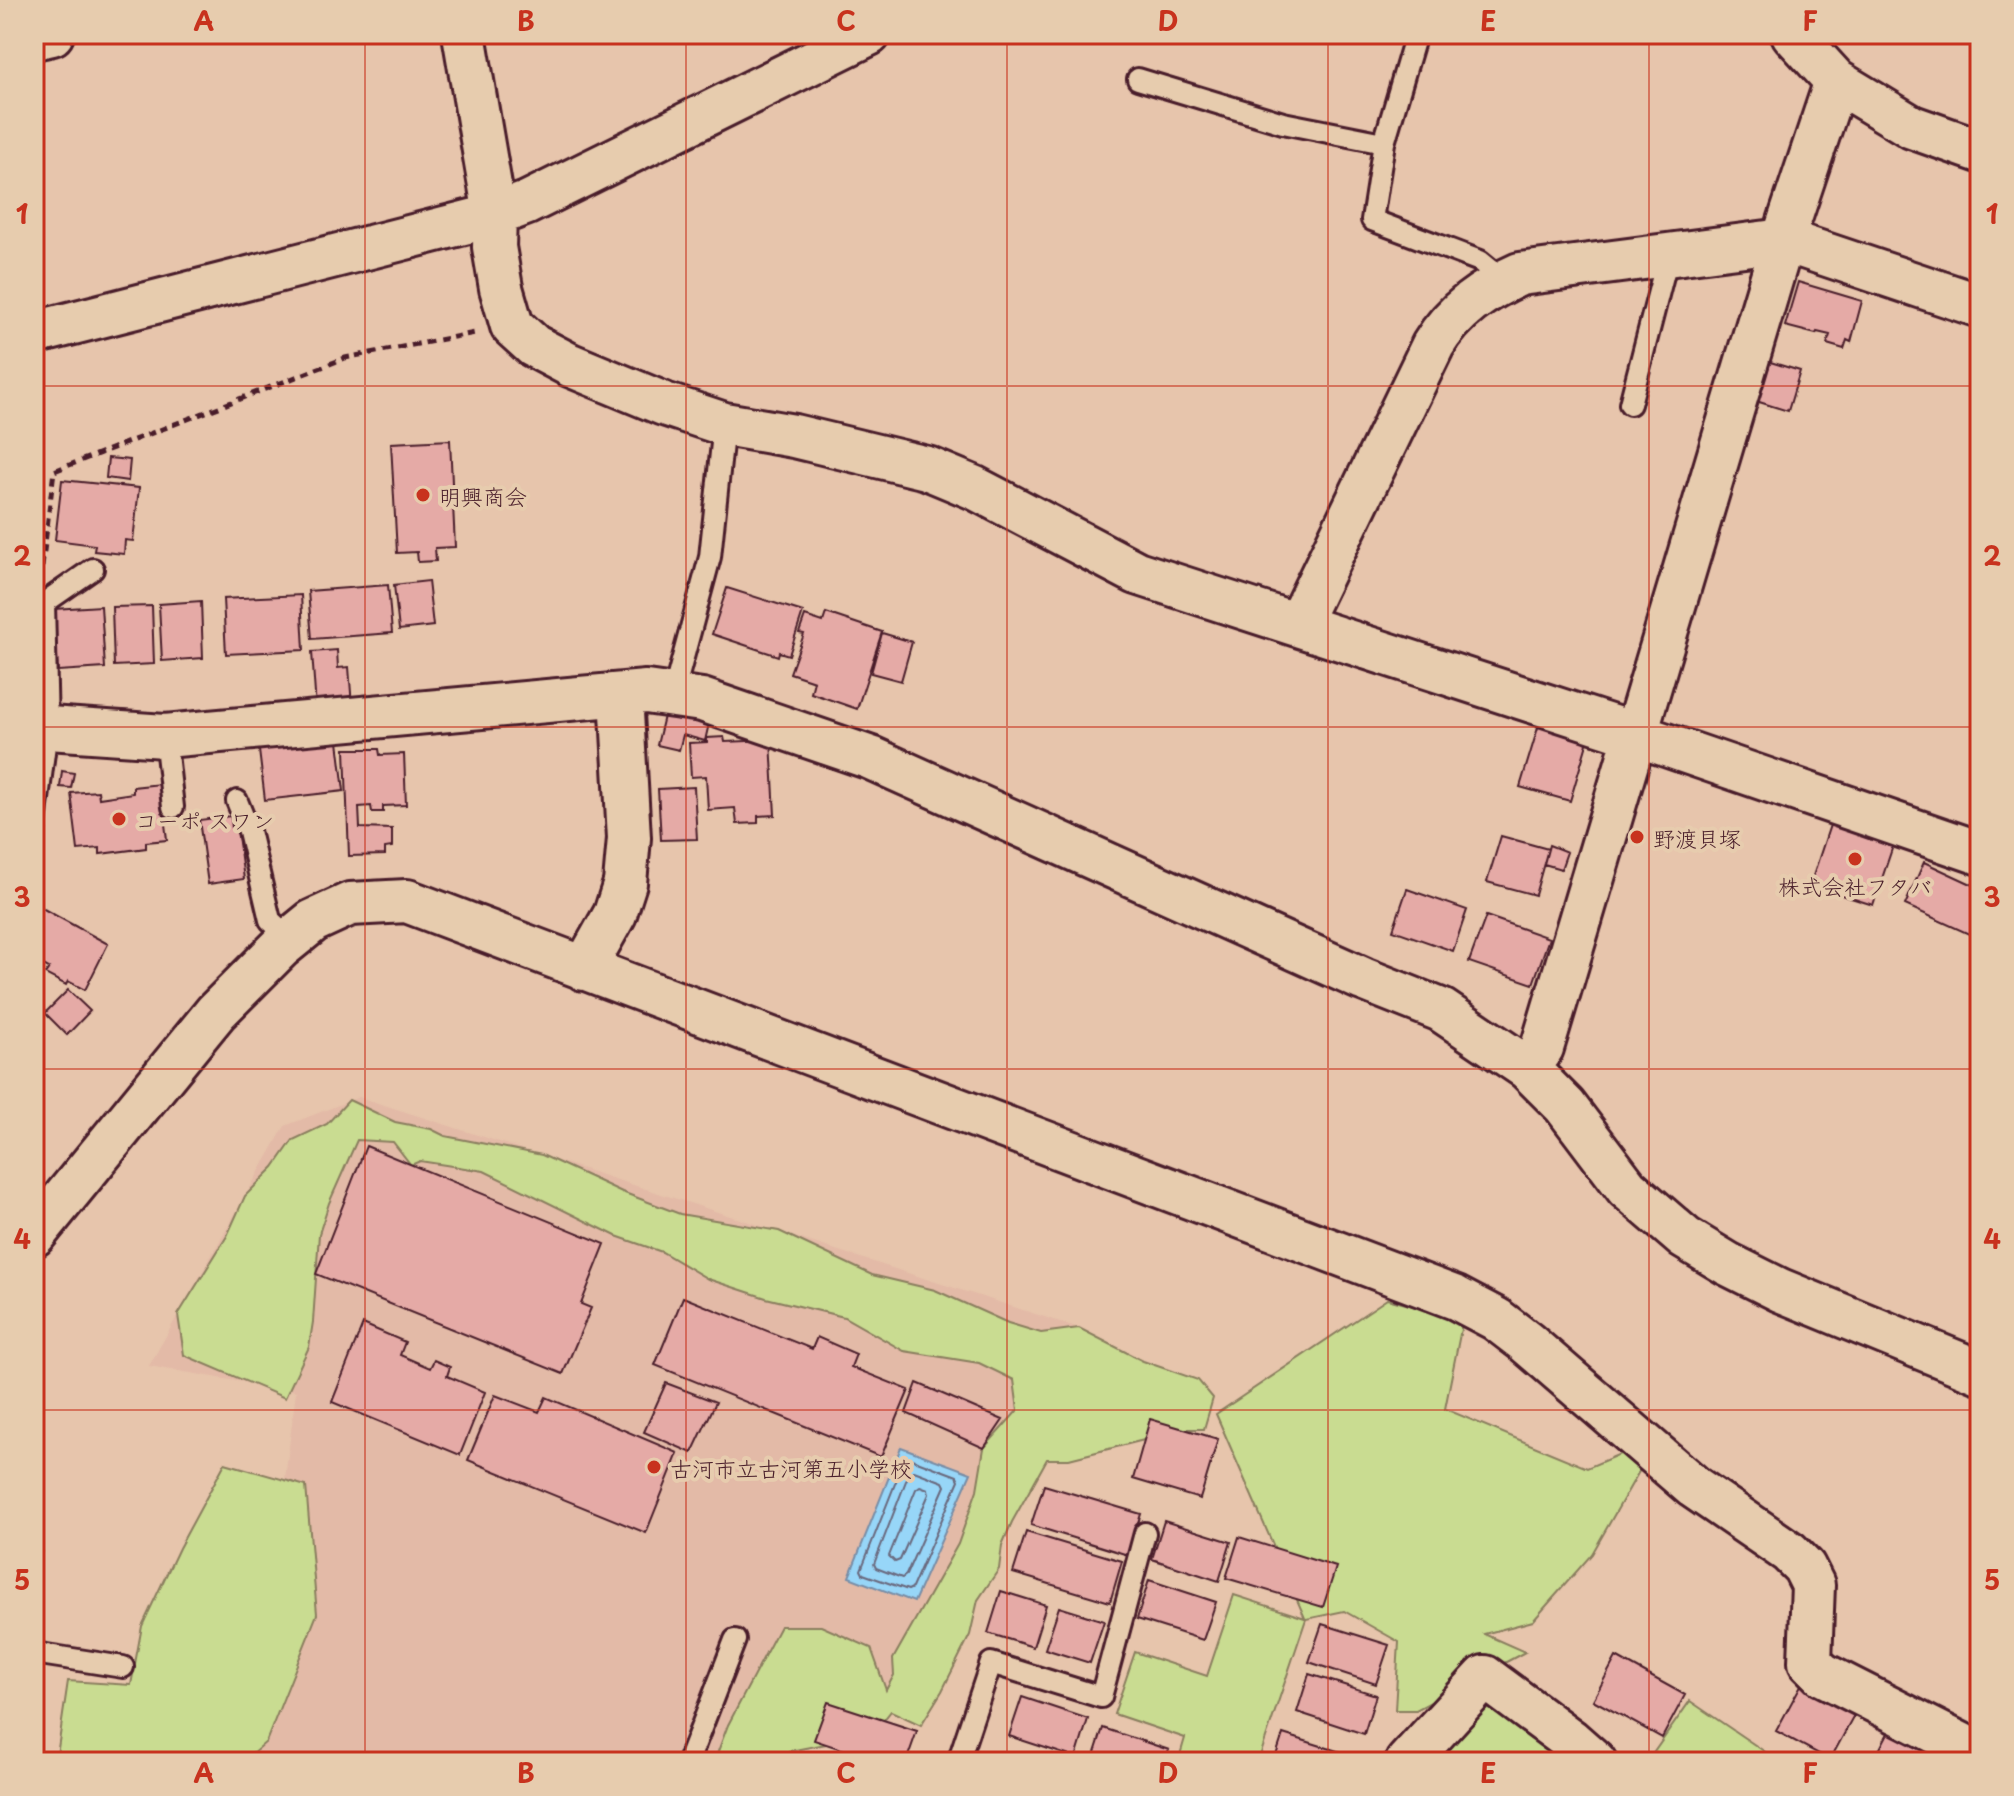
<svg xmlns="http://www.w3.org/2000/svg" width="2014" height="1796" viewBox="0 0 2014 1796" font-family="'Playpen Sans','Klee One',sans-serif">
<rect width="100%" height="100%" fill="#e7c5ac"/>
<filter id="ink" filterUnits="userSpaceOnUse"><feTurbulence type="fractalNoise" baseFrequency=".0125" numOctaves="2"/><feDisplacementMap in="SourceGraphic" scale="16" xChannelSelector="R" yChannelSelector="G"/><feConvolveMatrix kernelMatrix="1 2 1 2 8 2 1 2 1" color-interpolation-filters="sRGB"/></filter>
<g filter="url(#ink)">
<path fill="#e3baa7" d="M359,1097L1079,1328L923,1707L794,1660L752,1762H180L277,1543L296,1391L149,1366L285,1126Z"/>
<path fill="#c9dc91" stroke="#8a7e5e" stroke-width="2" d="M349,1100L395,1122L431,1129L445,1136L542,1155L622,1192L680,1214L779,1231L872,1275L935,1290L1008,1323L1041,1333L1079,1328L1143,1361L1198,1380L1213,1398L1204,1429H1172L1144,1440L1069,1459H1047L1012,1522L1002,1545L999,1569L978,1600L970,1635L942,1691L921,1725L891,1711L872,1735L790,1751L779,1762H714L728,1725L780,1626H821L871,1648L886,1690L894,1675L893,1659L958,1544L977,1490L984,1448L1018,1410L1014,1380L979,1363L904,1351L844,1317L766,1298L708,1279L662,1252L616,1236L484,1171L420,1161L411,1165L393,1142L357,1140L329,1203L319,1234L313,1322L309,1347L285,1398L184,1355L178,1315L227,1236L245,1196L274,1167L293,1140L327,1124Z
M1387,1299L1463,1319L1445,1409L1587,1468L1658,1438L1592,1554L1533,1621L1484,1634L1525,1652L1416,1710H1395L1399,1642L1344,1611L1306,1619L1258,1762H1178L1185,1738L1114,1714L1135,1652L1207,1676L1234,1595L1305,1618L1216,1414Z
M225,1463L306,1486L317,1614L266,1742L243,1762H56L68,1681L131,1685L142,1626L179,1548Z
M1480,1701L1524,1720L1572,1762H1422Z
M1690,1701L1780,1762H1647Z"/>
<path fill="#97d6f8" stroke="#788da6" stroke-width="2" d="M901,1447L971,1473L914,1602L849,1577Z"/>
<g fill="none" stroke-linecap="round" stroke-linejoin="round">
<path stroke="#69687d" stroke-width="2" d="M909,1458L957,1476L959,1480L912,1588L908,1590L863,1574L861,1570L904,1461Z
M914,1471L943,1482L945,1486L906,1575L902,1578L876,1568L874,1564L909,1473Z
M920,1486L928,1489L929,1494L900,1560L895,1562L889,1556L916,1489Z"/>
</g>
<path fill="#e5aaa6" stroke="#4a1f2b" stroke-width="2" d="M1798,282L1862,301L1851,342L1847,340L1844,349L1827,344L1830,335L1817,332L1816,334L1785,326Z
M1767,361L1800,371L1788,411L1756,401Z
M450,440L455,547L435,548L436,561L418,562L417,552L397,553L391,443Z
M108,458L130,460L128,481L106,478Z
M62,480L139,488L133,541L125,540L124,554L94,551L95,545L55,540Z
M428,581L433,626L399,630L394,585Z
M388,585L392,633L312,639L308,591Z
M727,588L803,612L789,655L779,652L778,656L712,634Z
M301,595L304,650L226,654L223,599Z
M201,601L203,658L162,661L159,604Z
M101,606L105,668L58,671L54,609Z
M152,606L154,664L114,666L112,607Z
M826,613L882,632L857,709L811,693L814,681L790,673L804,634L799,633L805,616L823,622Z
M882,633L912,642L901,681L871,673Z
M337,650L338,668L349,667L352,706L316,708L312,652Z
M675,710L710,719L705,741L683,735L679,750L657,745L664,716L673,718Z
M1540,721L1589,737L1570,801L1520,787Z
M337,733L344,791L265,800L258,742Z
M724,737L725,742L771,740L775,815L758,816V823L737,824L735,808L708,810L706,776L691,777L689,743L707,742V738Z
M345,749H379L380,755L404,754L406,805L383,806V812H372L371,806L359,807L360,828L392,829V847L385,848V855L349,856Z
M62,771L74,773L71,788L60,787Z
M160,784L167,840L146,842V848L100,854V848L78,850L71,793L98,791L99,798L133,793V787Z
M694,787L697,839L661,840L658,789Z
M231,816L232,829L237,828L244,879L208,884L199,820Z
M1832,819L1895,840L1873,905L1810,885Z
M1501,836L1548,849L1535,895L1487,882Z
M1549,845L1567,852L1561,869L1544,864Z
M1924,862L1980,888V911L1969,934L1905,905Z
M1407,889L1467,910L1453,951L1393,930Z
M40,907L108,944L85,990L68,981L66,985L45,974L49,968L34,960V918Z
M1486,916L1549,938L1533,984L1469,962Z
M68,990L90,1011L67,1035L45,1013Z
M366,1146L605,1244L581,1304L591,1308L563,1374L316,1274Z
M683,1297L812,1349L817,1337L856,1354L851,1367L909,1390L881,1457L655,1365Z
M363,1324L405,1342L400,1355L430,1368L434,1360L450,1367L447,1376L485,1392L460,1455L332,1402Z
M666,1383L716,1402L692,1453L644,1432Z
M917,1383L1003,1420L984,1448L906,1413Z
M495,1395L539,1412L546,1397L678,1453L646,1533L468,1460Z
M1150,1419L1218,1439L1200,1499L1133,1479Z
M1044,1485L1141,1514L1128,1555L1031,1525Z
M1164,1521L1231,1542L1219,1581L1152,1559Z
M1026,1532L1122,1561L1110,1602L1013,1573Z
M1239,1537L1336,1567L1323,1607L1226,1578Z
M34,1544L42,1545L37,1587H34Z
M1149,1580L1216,1602L1203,1640L1137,1619Z
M1001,1591L1046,1605L1033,1647L988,1633Z
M1059,1607L1104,1621L1090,1663L1045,1649Z
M1322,1624L1389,1645L1376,1684L1309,1662Z
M1616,1657L1685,1695L1662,1738L1593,1700Z
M1309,1674L1376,1695L1364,1734L1297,1712Z
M1801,1685L1855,1714L1830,1760L1776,1731Z
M1022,1697L1088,1719L1076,1758L1009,1736Z
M828,1702L917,1731L906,1762H880L814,1740Z
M1103,1728L1169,1750L1165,1762H1092Z
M1889,1731L1944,1760L1943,1762H1873Z
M1283,1734L1350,1755L1348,1762H1274Z
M976,1752L1006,1762H972Z"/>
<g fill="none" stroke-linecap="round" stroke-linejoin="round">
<defs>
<path id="lane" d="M1138,79L1283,123L1384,143L1416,34
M1384,143L1372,220L1480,261L1491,270L1499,283
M1630,404L1668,256
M673,695L710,557L724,424
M165,736L173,807
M237,801L249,831L270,920L290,939
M34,830L47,729L44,603L93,569
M34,1653L123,1667
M688,1762L735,1640
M958,1762L991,1663L1101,1697L1145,1533"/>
<path id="street" d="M464,34L495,215L494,247L501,288L512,326L534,346L570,365L664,404L724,424L794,436L927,468L975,488L1137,573L1637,735L1980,853
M1793,34L1836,81L1912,127L1980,151
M34,38L52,34
M34,333L495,215L527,203L869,34
M1298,624L1433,345C1454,310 1484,290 1520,274L1783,240L1980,306
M34,727L165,736L646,692L702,700L871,758L1363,979L1441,1010L1527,1068L1565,1106L1627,1188L1685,1238L1728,1264L1780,1290L1980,1372
M584,969L615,914L625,883L629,838L621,695
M1527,1068L1542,1048L1783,240L1836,81
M34,1235L216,1012L281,947L313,921L350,904L407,901L1456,1298L1496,1319L1526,1342L1694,1487L1789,1552L1804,1567L1813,1585L1810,1662L1822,1674L1980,1754
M1407,1762L1485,1677L1570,1740L1595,1762"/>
</defs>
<use href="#lane" stroke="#4a1f2b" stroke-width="26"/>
<use href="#street" stroke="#4a1f2b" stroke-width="48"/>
<path stroke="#4a1f2b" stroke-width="5" stroke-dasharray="8 6" stroke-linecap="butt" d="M42,567L54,471L345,358L475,333"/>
<use href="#lane" stroke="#e7ccae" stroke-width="20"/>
<use href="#street" stroke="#e7ccae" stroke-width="42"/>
</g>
</g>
<path fill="none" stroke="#c8321e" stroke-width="2" stroke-opacity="0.55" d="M365,34V1762M686,34V1762M1007,34V1762M1328,34V1762M1649,34V1762M34,386H1980M34,727H1980M34,1069H1980M34,1410H1980"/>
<g fill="#c8321e" stroke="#e7ccae" stroke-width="3">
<circle cx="423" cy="495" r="8"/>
<circle cx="119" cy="819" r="8"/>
<circle cx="1637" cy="837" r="8"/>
<circle cx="1855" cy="859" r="8"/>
<circle cx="654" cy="1467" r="8"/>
</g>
<g text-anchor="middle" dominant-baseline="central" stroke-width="8" stroke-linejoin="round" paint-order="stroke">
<g font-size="22" fill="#4a1f2b" stroke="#e7ccae" text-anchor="start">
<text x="439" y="495">明興商会</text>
<text x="135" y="819">コーポ スワン</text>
<text x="1653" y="837">野渡貝塚</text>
<text x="1855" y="885" text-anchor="middle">株式会社フタバ</text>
<text x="670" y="1467">古河市立古河第五小学校</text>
</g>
</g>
<rect width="2014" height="1796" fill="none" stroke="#e7ccae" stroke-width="88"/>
<rect x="44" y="44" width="1926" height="1708" fill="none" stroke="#c8321e" stroke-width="3"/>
<g font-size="26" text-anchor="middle" font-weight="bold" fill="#c8321e">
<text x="204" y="31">A</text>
<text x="526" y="31">B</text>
<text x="846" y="31">C</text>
<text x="1168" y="31">D</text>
<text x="1488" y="31">E</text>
<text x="1810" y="31">F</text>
<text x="22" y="224">1</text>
<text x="1992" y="224">1</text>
<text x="22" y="566">2</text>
<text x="1992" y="566">2</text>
<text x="22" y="907">3</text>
<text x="1992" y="907">3</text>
<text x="22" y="1249">4</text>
<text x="1992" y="1249">4</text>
<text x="22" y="1590">5</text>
<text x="1992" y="1590">5</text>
<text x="204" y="1783">A</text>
<text x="526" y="1783">B</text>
<text x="846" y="1783">C</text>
<text x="1168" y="1783">D</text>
<text x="1488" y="1783">E</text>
<text x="1810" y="1783">F</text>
</g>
</svg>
